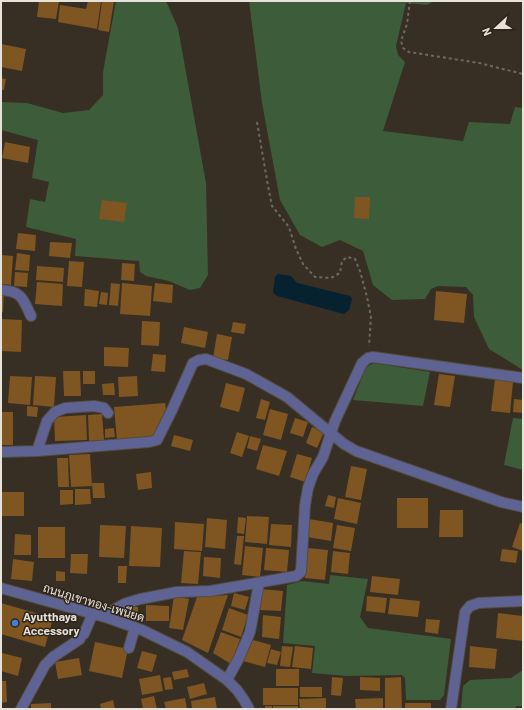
<svg xmlns="http://www.w3.org/2000/svg" width="524" height="710" viewBox="0 0 524 710" font-family="Barlow,Sarabun,sans-serif">
<rect width="100%" height="100%" fill="#372f24"/>
<path fill="#3d5c39" d="M116,1H166L178,28L206,183L208,275L200,288L190,290L169,281L146,276L140,272L139,261L75,256L76,239L26,227L30,199L45,202L49,182L32,178L38,140L1,130V102L27,103L63,113L89,110L103,95V72Z
M249,1H434L427,5L406,3L396,46L398,55L405,62L383,131L463,141L469,122L510,124L515,107L523,108V370L489,349L474,317L473,295L466,287L438,286L431,289L425,299L392,300L373,285L363,251L340,240L322,247L300,235L280,200L262,103Z
M374,363L430,372L423,406L353,400L366,367Z
M513,418L523,419V470L504,465Z
M330,575L368,579L360,617L368,628L451,639L444,695L440,700H406L405,678L402,675L347,676L312,673L315,646L283,643L287,585L302,581L329,584Z
M523,670V706H516L515,709H461L463,686L470,680L511,678Z"/>
<path fill="#062130" d="M278,274L291,276L297,283L350,296L352,299L349,310L344,314L277,296L273,293L275,277Z"/>
<path fill="#7f5522" d="M39,1H59L56,19L37,17Z
M88,1H101L97,29L58,22L60,5L86,9Z
M102,1H114L109,32L98,30Z
M1,44L26,49L22,71L1,67Z
M1,78L6,79L4,90H1Z
M5,142L30,147L28,163L2,158Z
M355,197H370L369,219L354,218Z
M102,200L127,203L124,222L99,219Z
M18,233L36,235L35,251L16,249Z
M50,242L72,243L70,258L49,256Z
M17,253L30,255L29,271L15,270Z
M1,255L13,256L11,285L1,284Z
M69,261L84,262L82,287L67,286Z
M122,263L135,264L134,281L121,280Z
M37,266L64,268L63,282L36,280Z
M15,272L28,273L27,287L14,286Z
M37,282L63,284L62,306L35,304Z
M111,283L120,284L118,306L109,305Z
M122,283L152,286L150,316L120,314Z
M155,283L173,285L172,303L153,301Z
M85,289L99,291L97,307L84,306Z
M436,291L467,294L464,323L434,320Z
M1,292H4L3,312H1Z
M101,292L108,293L107,305L99,304Z
M1,319L22,320L21,352L1,351Z
M142,321L160,322L159,346L141,345Z
M233,322L246,324L244,334L231,332Z
M184,327L208,332L205,348L181,343Z
M217,334L232,337L228,360L213,358Z
M104,347L129,348L128,367L104,366Z
M153,354L166,355L165,372L151,371Z
M63,371H80L81,396H64Z
M83,371H95V384H83Z
M439,374L455,376L450,407L434,405Z
M10,376L32,377L30,405L8,403Z
M35,376L56,377L54,407L33,405Z
M137,376L138,396L119,397L118,377Z
M495,379L513,382L510,413L491,411Z
M114,383L115,395H103L102,384Z
M226,383L245,388L239,412L220,407Z
M261,399L270,402L265,420L256,418Z
M514,399L523,400V413L513,412Z
M165,403L166,409L152,438L117,441L114,407Z
M27,406L38,407L37,417L27,416Z
M270,409L288,414L281,440L263,435Z
M2,412H13V445H2Z
M102,414L104,440L89,441L88,415Z
M86,415L87,440L55,441L54,417Z
M295,418L308,422L303,437L290,433Z
M312,427L324,432L317,448L306,443Z
M114,428L115,437L105,438V429Z
M237,432L249,436L242,457L230,453Z
M174,435L193,440L190,451L171,446Z
M250,436L261,439L257,451L247,448Z
M263,445L287,451L279,476L256,469Z
M90,454L92,486L71,487L69,455Z
M297,454L312,458L305,482L290,477Z
M57,458H68L69,487H58Z
M351,466L367,469L361,500L345,497Z
M151,472L152,488L138,490L136,474Z
M92,483H104L105,498H93Z
M75,489H90L91,504L75,505Z
M60,490H73V504L60,505Z
M1,492H24V516H1Z
M328,495L336,497L334,508L325,506Z
M338,498L361,503L357,524L334,519Z
M397,498H428V528H397Z
M440,510H463V537H439Z
M247,516L269,517L267,544L245,542Z
M238,517L246,518L244,534L237,533Z
M207,518L227,520L225,549L205,547Z
M309,519L333,523L331,541L307,537Z
M175,522L204,524L202,551L174,549Z
M520,523L523,524V551L512,547Z
M271,524L292,525L291,547L269,545Z
M100,525L126,526L124,558L99,557Z
M337,525L355,528L351,551L333,548Z
M131,526L162,528L160,567L129,566Z
M38,527H65V558H38Z
M15,534L31,535V555H14Z
M237,536H244L241,565L234,564Z
M245,546L263,548L260,577L242,575Z
M266,548L289,550L287,572L264,570Z
M308,548L328,550L325,580L305,578Z
M502,549L518,551L516,563L500,561Z
M184,551L201,552L198,584L181,583Z
M333,551L350,553L348,574L331,572Z
M71,554H88L87,574L70,573Z
M204,557L221,558L220,578L203,576Z
M13,559L34,562L32,581L11,579Z
M118,566H127L126,583H118Z
M56,571L65,572V581H56Z
M372,576L400,579L398,595L370,592Z
M261,589L283,591L281,611L260,610Z
M234,593L249,597L245,610L231,606Z
M228,595L208,653L182,640L197,597Z
M174,596L189,599L183,630L169,628Z
M367,596L387,598L385,613L366,611Z
M390,598L420,601L418,617L388,614Z
M1,603L53,618L45,647L1,634Z
M146,605L169,606V621H146Z
M125,606L138,607V617L124,615Z
M229,608L248,615L241,637L222,630Z
M498,613L523,616V641L496,638Z
M263,615L281,617L279,639L262,637Z
M426,619L440,620L438,634L425,632Z
M221,632L240,639L231,664L213,653Z
M249,639L271,645L265,667L243,661Z
M95,642L128,649L122,678L89,671Z
M282,646L293,647L290,667L280,666Z
M295,646L313,648L311,669L292,667Z
M470,646L497,649L495,669L469,667Z
M271,649L281,652L277,665L267,663Z
M142,651L157,655L152,672L137,668Z
M2,653L22,658L18,676L1,671Z
M79,658L82,675L58,679L55,662Z
M187,669L189,677L174,680L172,672Z
M276,669H299V686H276Z
M160,675L163,691L142,695L139,679Z
M171,677L173,689L165,690L163,678Z
M332,677L343,678L341,696L331,695Z
M360,677L380,678V691L360,690Z
M401,677L402,709H385V678Z
M1,681H6L7,702L1,703Z
M204,683L207,694L190,699L187,687Z
M300,687H322V697H300Z
M263,688H298V705H263Z
M154,696L157,709H143L141,699Z
M215,697L217,709H192L191,701Z
M185,698L187,709H166L164,702Z
M326,698V709H300L299,699Z
M383,698V709H356L355,699Z
M113,700L115,709H101L100,704Z
M51,703V709H31V704Z
M405,703H431V709H405Z
M265,706H272V709H265Z
M273,706H298V709H273Z"/>
<g fill="none" stroke-linecap="round" stroke-linejoin="round">
<defs>
<path id="minor" d="M1,290C22,291 23,299 31,316
M37,451L47,421L55,412L65,408L94,406L104,408L108,413
M1,452L37,451L149,442L157,440L172,410L193,363L199,360L206,359L246,374L287,397L344,444L356,451L501,502L523,507
M1,588L108,618L142,630L187,652L227,680L237,690L244,700L249,709
M108,618L115,609L124,604L140,599L177,592L210,591L296,576L301,572L305,505L308,488L313,474L323,457L335,421L362,363L368,358L373,357L523,378
M84,634L93,613
M129,648L135,627
M227,680L239,658L250,632L259,583
M21,709L45,665L53,657L80,639
M451,709L465,612L470,606L479,603L523,601"/>
</defs>
<use href="#minor" stroke="#534c41" stroke-width="12"/>
<path stroke="#70695f" stroke-width="2" stroke-dasharray="3 3" stroke-linecap="butt" d="M410,1L407,24L401,41L403,48L409,52L479,63L523,74
M257,122L268,186L272,206L289,227L296,249L303,264L315,277L331,278L340,273L342,261L347,257L355,259L360,271L367,297L371,317L369,346"/>
<use href="#minor" stroke="#5f6393" stroke-width="10"/>
</g>
<circle fill="#3f7fe0" stroke="#2d251a" stroke-width="1.5" cx="15" cy="623" r="4"/>
<g text-anchor="middle" dominant-baseline="central" stroke-width="3" stroke-linejoin="round" paint-order="stroke">
<g font-size="12" fill="#e7e2da" stroke="#2d251a">
<text transform="translate(94 602) rotate(17)">ถนนภูเขาทอง-เพนียด</text>
</g>
<g font-size="12" font-weight="bold" fill="#e7e2da" stroke="#2d251a" text-anchor="start">
<text x="23" y="616">Ayutthaya<tspan x="23" dy="14">Accessory</tspan></text>
</g>
</g>
<rect width="524" height="710" fill="none" stroke="#e7e2da" stroke-width="4"/>
<g transform="translate(496 28) rotate(248)" stroke="#2d251a" stroke-width="3" paint-order="stroke">
<path d="M0-3L7 15L0 10L-7 15Z" fill="#e7e2da"/>
<text y="-6" font-size="11" font-weight="bold" text-anchor="middle" fill="#e7e2da">N</text>
</g>
</svg>
